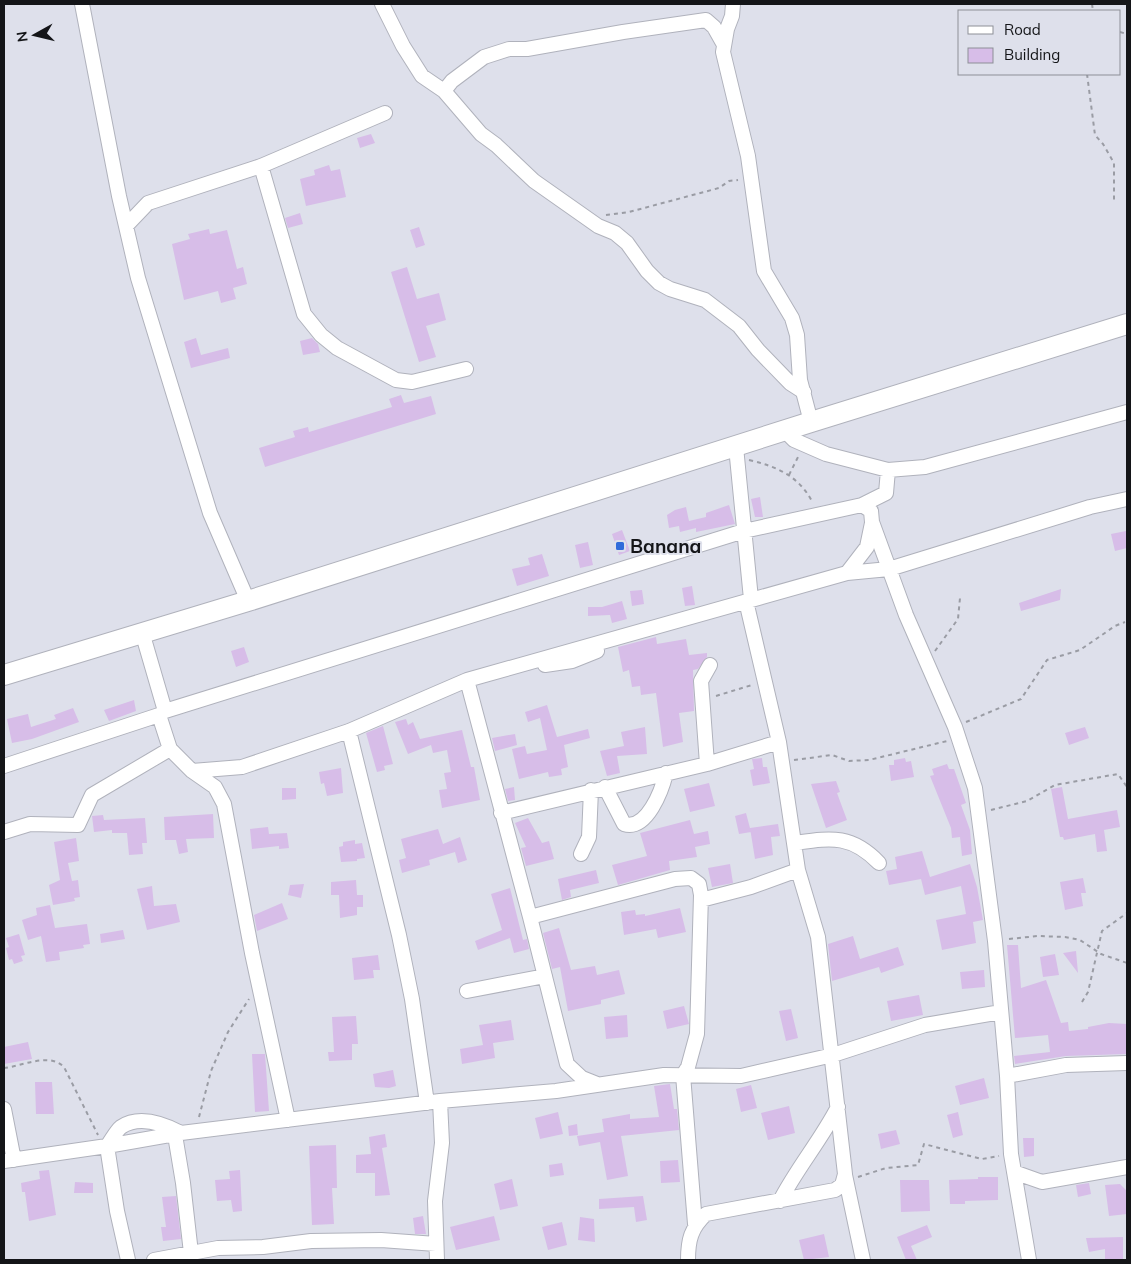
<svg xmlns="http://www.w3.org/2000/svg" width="1131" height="1264" viewBox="0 0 1131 1264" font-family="Mulish,sans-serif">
<rect width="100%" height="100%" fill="#dee0eb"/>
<path fill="#d7bde8" d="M371,134L375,143L360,148L357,138Z
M329,165L331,171L340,169L346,197L306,206L300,179L315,175L314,170Z
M300,213L303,224L288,228L285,218Z
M419,227L425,245L416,248L410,230Z
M209,229L210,234L227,230L237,269L243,267L247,284L233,288L236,299L221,303L218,291L184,300L172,244L190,239L188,234Z
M407,267L417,299L439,293L446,320L426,326L436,357L419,362L391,272Z
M196,338L201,355L228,348L230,358L191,368L184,342Z
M312,338L318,344L320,352L303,355L300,341Z
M401,395L404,403L431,396L436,414L265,467L259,448L295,437L293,431L308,427L309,432L392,407L389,399Z
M760,497L763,517H755L751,499Z
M729,505L735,524L696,532V528L680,532L679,526L669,528L667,515L675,510L686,507L689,521L706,517V513Z
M622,530L630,551L619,555L612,534Z
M1126,531L1127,548L1115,551L1111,534Z
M588,542L593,565L580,568L575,545Z
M542,554L549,576L517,586L512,569L530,565L528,558Z
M692,586L695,605L685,606L682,588Z
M1061,589L1060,600L1021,611L1019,603Z
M642,590L644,604L632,606L630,591Z
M622,601L627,619L612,623L610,615L588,616V607H602Z
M656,637L657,644L686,639L689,655L707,653V657L698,669L693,670L694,711L679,713L683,742L663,747L656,693L641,695L640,686L632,687L629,670L623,672L618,647Z
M244,647L249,662L236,667L231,651Z
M134,700L136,711L109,721L104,710Z
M547,705L557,737L588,729L590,738L564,745L568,767L561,769L562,775L549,777L548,772L519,779L512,749L525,746L527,754L547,750L540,718L528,722L525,712Z
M73,708L79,722L32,739L12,743L7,719L28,714L31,727L56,719L54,715Z
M406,719L408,725L413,722L420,739L462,730L471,767H474L480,800L442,808L439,790L447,789L444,773L451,772L447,750L433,753L431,745L408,754L395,722Z
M383,726L393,764L384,766L385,770L377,772L366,733Z
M645,727L647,754L617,756L620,773L607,776L600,751L624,746L621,732Z
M1085,727L1089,738L1069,745L1065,733Z
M515,734L517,745L495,751L492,738Z
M762,758L763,767H767L770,783L753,786L750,770L754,769L752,759Z
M905,758L906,762L911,761L914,777L891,781L889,765H894V760Z
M947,764L949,769H954L966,803L961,805L970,830L972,854L962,856L960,837L952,838L951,828L930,776L934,775L932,769Z
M341,768L343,793L327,796L324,783L321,784L319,772Z
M836,781L840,792L837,793L847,820L826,828L811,784Z
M709,783L715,806L690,812L684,789Z
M514,787L515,800L508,801L505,789Z
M1062,787L1068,819L1117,810L1120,827L1104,830L1107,851L1097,852L1095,834L1064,840L1063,837H1060L1051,789Z
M282,788H296V799L282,800Z
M746,813L751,832L739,834L735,816Z
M213,814L214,838L186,839L188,852L179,854L176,840H165L164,817Z
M103,815L104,820L145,818L147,843H142L143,854L129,855L127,833H112V830L94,832L92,816Z
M528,818L542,843L549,841L554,859L526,866L521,848L526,847L515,823Z
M690,820L694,834L708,831L710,844L695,847L697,857L669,861L670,870L618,885L612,865L647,856L640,833Z
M778,824L780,836L771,837L773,855L755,859L750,828Z
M268,827L269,834L287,833L289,848L279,849V846L252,849L250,829Z
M438,829L443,844L460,837L467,860L458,863L455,852L429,860L430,865L402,873L399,860L406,858L401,839Z
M76,838L79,861L68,863L72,881L78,880L80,897L74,898L75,901L53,905L49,885L60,880L54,842Z
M355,840V844L362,843L365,858L357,859V861L341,862L339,847L343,846V842Z
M922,851L930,877L970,864L977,887L983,920L973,922L976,943L942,950L936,920L966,914L961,886L925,895L921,879L889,885L886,871L897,869L895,857Z
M730,864L733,883L712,887L708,868Z
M596,870L599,883L570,890L571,897L562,900L558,879Z
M1083,878L1086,893H1081L1083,906L1065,910L1060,882Z
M356,880L357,895H363V907H357V915L340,918L339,895H331V882Z
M304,884L301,898L288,895L290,885Z
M152,886L154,906L176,904L180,922L147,930L137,889Z
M510,888L523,940L527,939L529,949L514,953L510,938L478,950L475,941L502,930L491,894Z
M282,903L288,919L257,931L254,915Z
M50,905L55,928L87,924L90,944L83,945L84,948L59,952L60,960L46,962L41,936L28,940L22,920L37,915L36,908Z
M680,908L686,932L658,938L656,929L624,935L621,912L635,910L636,915L645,914V916Z
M559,928L571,970L595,966L597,975L619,970L625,994L601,1000V1004L568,1011L560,967L552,969L543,933Z
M123,930L125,939L101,943L100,934Z
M19,934L25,955L21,956L23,961L14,964L12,959L9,960L6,948L9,947L6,938Z
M853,936L860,959L898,947L904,965L881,973L879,967L832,981L828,944Z
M1007,945H1018L1021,988L1046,980L1061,1023L1068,1022L1069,1031L1088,1029V1027L1109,1023L1127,1024V1054L1066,1056L1015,1064L1014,1056L1050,1052L1048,1035L1015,1038Z
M1076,951L1078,973L1063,953Z
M1055,954L1059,975L1043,977L1040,957Z
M378,955L380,970H373L374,978L354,980L352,958Z
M984,970L985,987L962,989L960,972Z
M919,995L923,1015L891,1021L887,1001Z
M684,1006L689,1024L667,1029L663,1011Z
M791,1009L798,1038L786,1041L779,1011Z
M627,1015L628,1037L606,1039L604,1017Z
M356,1016L358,1044H352V1060L329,1061L328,1052H334L332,1017Z
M511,1020L514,1040L493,1043L495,1058L462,1064L460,1049L483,1045L479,1025Z
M28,1042L32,1059L4,1064V1047Z
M252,1054H265L269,1111L255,1112Z
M393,1070L396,1086L389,1088L375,1087L373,1074Z
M984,1078L989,1098L960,1105L955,1086Z
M35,1082H52L54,1114H36Z
M670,1084L674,1109H677L679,1130L621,1136L628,1176L607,1180L600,1142L579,1146L577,1136L604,1132L602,1119L630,1114V1119L659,1117L654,1086Z
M751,1085L757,1108L741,1112L736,1089Z
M789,1106L795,1133L768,1140L761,1113Z
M558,1112L563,1134L540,1139L535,1118Z
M958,1112L963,1135L953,1138L947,1115Z
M577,1124L578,1135L569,1136L568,1126Z
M896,1130L900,1144L881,1149L878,1134Z
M385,1134L387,1147L382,1148L390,1195L375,1196V1173H356V1155L371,1154L369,1137Z
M1023,1138H1034V1156L1024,1157Z
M336,1145L337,1188H332L334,1224L312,1225L309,1146Z
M678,1160L680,1182L661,1183L660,1161Z
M562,1163L564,1175L550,1177L549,1165Z
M49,1170L56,1215L29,1221L25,1192H22L21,1183L40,1179L39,1171Z
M240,1170L242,1211L233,1212L231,1200L217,1201L215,1180L230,1179L229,1171Z
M978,1177H998V1200L965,1201V1204H950L949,1180L978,1179Z
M512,1179L518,1206L500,1210L494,1184Z
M900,1180H929L930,1211L901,1212Z
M75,1182L93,1183V1193H74Z
M1089,1183L1091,1194L1078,1197L1076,1185Z
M1120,1184L1127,1191V1214L1109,1216L1105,1185Z
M176,1196L181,1239L163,1241L161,1227H166L162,1197Z
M643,1196L647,1220L636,1222L634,1207L599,1209V1199Z
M423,1216L426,1234H415L413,1218Z
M494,1216L500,1240L456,1250L450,1227Z
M580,1217L594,1219L595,1242L578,1240Z
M562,1222L567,1245L548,1250L542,1227Z
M927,1225L932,1237L911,1246L917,1260H906L897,1237Z
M824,1234L829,1257L804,1260L799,1240Z
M1123,1237V1260H1105V1249L1089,1252L1086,1238Z"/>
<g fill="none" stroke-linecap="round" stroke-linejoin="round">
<defs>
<path id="minor" d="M82,4L119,196L138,278L210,513L248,601
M382,4L403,46L422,76L444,91L481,134L496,145L534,181L598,226L615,233L627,243L647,271L659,283L670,289L705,300L739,326L758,350L790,383L804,392
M733,4L732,16L727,29L723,52L748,156L764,271L792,318L797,335L800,380L811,422
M444,91L452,81L484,57L509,49H527L623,32L706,20L714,27L723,43
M261,166L304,314L321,335L337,348L396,380L412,382L466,369
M126,226L148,203L261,166L385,113
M784,430L794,440L826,454L888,470L925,467L1127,412
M736,447L751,599
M862,505L871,511L872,522L906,615L955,727L975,788L995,941L1007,1076L1011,1154L1029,1260
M847,573L867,547L872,523
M142,632L165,711
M545,665L572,661L597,651
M467,680L530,917L567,1064L582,1078L597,1084
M159,715L170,749L192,771L215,787L224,804L252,953L288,1120
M349,731L399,935L412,999L427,1103
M707,764L701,681L710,665
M4,766L159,715L165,711L744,531L862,505L886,493L888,470
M192,771L242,767L349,731L467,680L847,573L889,569L1090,507L1127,499
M605,787L624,824C647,831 662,790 666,773
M501,813L707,764L779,742
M4,832L30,824L78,825L92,795L170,749
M794,843C831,838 851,834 879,863
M581,854L589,837L591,790
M701,900L751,887L798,870
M530,917L675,879L691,878L699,884L701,895L697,1034L688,1067L683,1075L695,1224
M467,991L545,976
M1007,1076L1066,1065L1127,1063
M4,1109L14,1160
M175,1135L183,1183L191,1253
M4,1161L107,1146C111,1141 116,1131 121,1127C139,1115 164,1124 181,1133L440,1101L556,1091L664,1075L741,1076L833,1055L925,1025L1001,1012
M1014,1172L1042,1182L1127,1167
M845,1175L863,1260
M780,1201C797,1168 821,1140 838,1107
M128,1260L117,1211L107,1146L181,1133
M154,1260L218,1248L263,1247L311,1241L381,1240L436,1244
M437,1260L435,1201L442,1143L440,1101
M688,1260C688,1240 691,1228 706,1214L835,1190L842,1185L845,1174L818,937L798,870L779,742L746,601"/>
<path id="highway" d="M4,675L248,601L811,422L1127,324"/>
</defs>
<use href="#minor" stroke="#b0b2bc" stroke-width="16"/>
<use href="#highway" stroke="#b0b2bc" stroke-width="22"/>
<path stroke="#9a9ca4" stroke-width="2" stroke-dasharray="4 4" stroke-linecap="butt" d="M1092,4L1093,11
M1120,32L1127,34
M1087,74L1095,135L1103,144L1114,163V201
M606,215L629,212L719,188L729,181L738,180
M749,460C778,467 799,476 813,503
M789,475L799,455
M935,651L958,619L960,598
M716,696L752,685
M966,722L1021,699L1047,660L1080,650L1115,626L1125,622
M794,760L832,755L849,761L869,760L947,741
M991,810L1027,801L1055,785L1118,774L1127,787
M1009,939L1038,936L1065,937L1080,940L1101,954L1127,963
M1082,1002L1088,992L1102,931L1127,913
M4,1068C23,1066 49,1052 64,1067L98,1135
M199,1117L211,1071L228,1032L249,999
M858,1177L886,1168L918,1165L924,1144L982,1159L999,1156"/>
<use href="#minor" stroke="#fff" stroke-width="14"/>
<use href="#highway" stroke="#fff" stroke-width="20"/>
</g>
<rect fill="#316cda" stroke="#dee0eb" stroke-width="2" x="615" y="541" width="10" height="10" rx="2.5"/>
<g text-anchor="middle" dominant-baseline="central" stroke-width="4" stroke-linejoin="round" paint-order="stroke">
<g font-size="19" font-weight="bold" fill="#141518" stroke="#dee0eb" text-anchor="start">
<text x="630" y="546">Banana</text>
</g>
</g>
<rect width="1131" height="1264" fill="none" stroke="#141518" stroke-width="10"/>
<rect x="958" y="10" width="162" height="65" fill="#dee0eb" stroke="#8d8f97"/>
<rect x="968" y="26" width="25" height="8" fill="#ffffff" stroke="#8d8f97"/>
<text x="1004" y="35" font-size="15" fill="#141518">Road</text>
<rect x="968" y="48" width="25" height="15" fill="#d7bde8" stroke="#8d8f97"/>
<text x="1004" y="60" font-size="15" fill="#141518">Building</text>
<g transform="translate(35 35) rotate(262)" stroke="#dee0eb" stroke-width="4" paint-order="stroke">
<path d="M0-4L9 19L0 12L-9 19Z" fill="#141518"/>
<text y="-8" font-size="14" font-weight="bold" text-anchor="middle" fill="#141518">N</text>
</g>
</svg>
